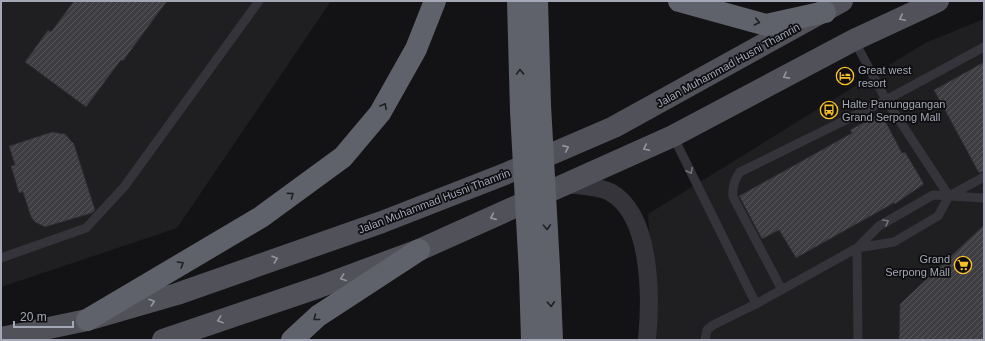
<svg xmlns="http://www.w3.org/2000/svg" width="985" height="341" viewBox="0 0 985 341" font-family="Arial,sans-serif">
<defs>
<pattern id="building-hatch" width="6" height="6" patternUnits="userSpaceOnUse"><rect width="6" height="6" fill="#3d3d42"/><path d="M-1 1l2-2M0 6l6-6M5 7l2-2" fill="none" stroke="#56565b"/></pattern>
</defs>
<rect width="100%" height="100%" fill="#131315"/>
<path fill="#1f1f22" d="M1,1H331L177,228L1,287Z
M984,19V340H656L648,214L925,43Z"/>
<path fill="url(#building-hatch)" stroke="#2d2d31" d="M74,1H167L123,61L121,60L86,107L25,62L48,30L51,32Z
M984,62V171L979,173L934,90Z
M881,113L902,153L905,152L924,184L895,204L894,203L796,258L779,230L762,239L739,196L852,133L850,130Z
M52,132L65,134L74,144L95,210L92,213L45,227L35,222L31,217L23,192L19,193L11,166L15,165L9,146Z
M984,225V340H899L900,304Z"/>
<g fill="none" stroke-linecap="round" stroke-linejoin="round">
<path stroke="#34343a" stroke-width="9" d="M854,40L886,100L949,196
M673,136L756,304
M857,248L894,242L938,216L949,196L984,177
M857,248L858,340
M1,258L86,228L124,187L259,1
M782,290L733,197C732,187 734,180 740,172L886,100L984,47
M705,340L707,330L713,325L756,304L857,248L879,226L933,195L984,198"/>
<path stroke="#34343a" stroke-width="18" d="M567,184C580,186 598,186 610,192C652,215 651,298 647,340"/>
<path stroke="#505159" stroke-width="22" d="M1,338L87,320L177,294L382,222L505,174L614,127L842,1
M163,340L319,287L419,250L673,136L854,40L938,1"/>
<path stroke="#5f626b" stroke-width="22" d="M518,1L521,111
M537,1L540,105
M679,1L766,25L825,12
M549,267L552,340
M530,274L532,340
M87,320L261,217L343,157L380,113L416,49L435,1
M292,340L318,316L419,250"/>
<path stroke="#5f626b" stroke-width="22" d="M540,105L549,267
M521,111L530,274"/>
</g>
<defs><path id="oneway-chevron" d="M-2-3.5L2.5 0L-2 3.5" fill="none" stroke-width="1.6" stroke-linecap="round" stroke-linejoin="round"/></defs>
<g stroke="#9397a3">
<use href="#oneway-chevron" transform="translate(902 18) rotate(155)"/>
<use href="#oneway-chevron" transform="translate(786 76) rotate(152)"/>
<use href="#oneway-chevron" transform="translate(566 148) rotate(-24)"/>
<use href="#oneway-chevron" transform="translate(646 148) rotate(155)"/>
<use href="#oneway-chevron" transform="translate(493 217) rotate(156)"/>
<use href="#oneway-chevron" transform="translate(275 259) rotate(-19)"/>
<use href="#oneway-chevron" transform="translate(343 278) rotate(160)"/>
<use href="#oneway-chevron" transform="translate(152 302) rotate(-18)"/>
<use href="#oneway-chevron" transform="translate(220 320) rotate(161)"/>
</g>
<g stroke="#1e1f22">
<use href="#oneway-chevron" transform="translate(757 22) rotate(13)"/>
<use href="#oneway-chevron" transform="translate(520 72) rotate(-92)"/>
<use href="#oneway-chevron" transform="translate(384 106) rotate(-61)"/>
<use href="#oneway-chevron" transform="translate(291 195) rotate(-36)"/>
<use href="#oneway-chevron" transform="translate(547 227) rotate(87)"/>
<use href="#oneway-chevron" transform="translate(181 264) rotate(-31)"/>
<use href="#oneway-chevron" transform="translate(551 304) rotate(87)"/>
<use href="#oneway-chevron" transform="translate(316 318) rotate(142)"/>
</g>
<g stroke="#72747e">
<use href="#oneway-chevron" transform="translate(690 171) rotate(63)"/>
<use href="#oneway-chevron" transform="translate(886 222) rotate(-30)"/>
</g>
<defs>
<symbol id="hotel-ring" viewBox="-11 -11 22 22"><circle r="9.5" fill="#0e0e10" stroke="#fac126" stroke-width="1.5"/><path d="M-6-4.5h1.5V1H6V5H4.5V3h-9V5H-6ZM-4 0a1.8 1.8 0 1 1 3.6 0ZM.5 0V-2.5h3Q6-2.5 6 0Z" fill="#fac126"/></symbol>
<symbol id="bus-ring" viewBox="-11 -11 22 22"><circle r="9.5" fill="#0e0e10" stroke="#fac126" stroke-width="1.5"/><path d="M-5-6H5V4H4V6H2V4H-2V6H-4V4H-5ZM-3.5-4V0h7V-4ZM-3.5 1.2v1.5H-2V1.2ZM2 1.2v1.5H3.5V1.2Z" fill="#fac126"/></symbol>
<symbol id="supermarket-ring" viewBox="-11 -11 22 22"><circle r="9.5" fill="#0e0e10" stroke="#fac126" stroke-width="1.5"/><path d="M-6-5.5h2.5l.6 2H6L4.5 2H-2.5L-4.4-4H-6ZM-1.5 3.2a1.3 1.3 0 1 0 .1 0ZM3 3.2a1.3 1.3 0 1 0 .1 0Z" fill="#fac126"/></symbol>
</defs>
<g fill-rule="evenodd">
<use href="#hotel-ring" x="835" y="66" width="20" height="20"/>
<use href="#bus-ring" x="819" y="100" width="20" height="20"/>
<use href="#supermarket-ring" x="953" y="255" width="20" height="20"/>
</g>
<g text-anchor="middle" dominant-baseline="central" stroke-width="3.5" stroke-linejoin="round" paint-order="stroke">
<g font-size="11" fill="#a4a8b6" stroke="#0e0e10">
<text transform="translate(728 65) rotate(-29)">Jalan Muhammad Husni Thamrin</text>
<text transform="translate(434 201) rotate(-21)">Jalan Muhammad Husni Thamrin</text>
</g>
<g font-size="11" fill="#a4a8b6" stroke="#0e0e10" text-anchor="start">
<text x="858" y="70">Great west<tspan x="858" dy="13">resort</tspan></text>
<text x="842" y="104">Halte Panunggangan<tspan x="842" dy="13">Grand Serpong Mall</tspan></text>
<text x="950" y="259" text-anchor="end">Grand<tspan x="950" dy="13">Serpong Mall</tspan></text>
</g>
</g>
<rect width="985" height="341" fill="none" stroke="#a4a8b6" stroke-width="4"/>
<path d="M14 321v6h59v-6" fill="none" stroke="#a4a8b6" stroke-width="2"/>
<text x="20" y="321" font-size="12" fill="#a4a8b6" stroke="#0e0e10" stroke-width="3" paint-order="stroke">20 m</text>
</svg>
